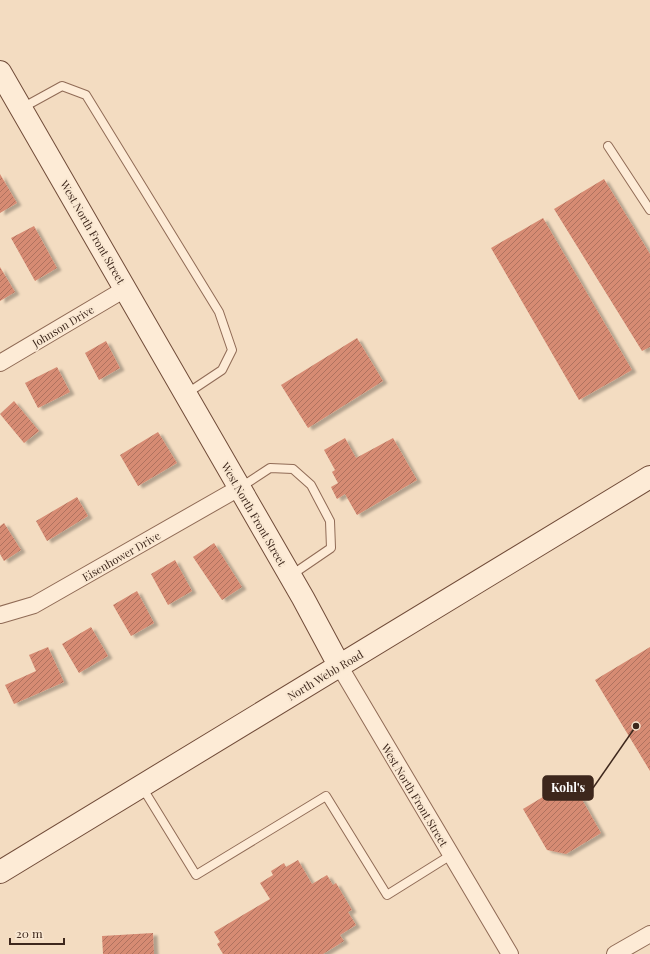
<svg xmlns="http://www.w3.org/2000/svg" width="650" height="954" viewBox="0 0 650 954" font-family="'Playfair Display',serif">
<defs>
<pattern id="building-hatch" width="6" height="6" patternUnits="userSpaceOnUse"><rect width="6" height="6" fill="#d68b73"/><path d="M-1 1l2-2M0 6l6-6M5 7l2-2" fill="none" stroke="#af725e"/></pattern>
<filter id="shadow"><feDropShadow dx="4.5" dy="2.5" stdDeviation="1" flood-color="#0004"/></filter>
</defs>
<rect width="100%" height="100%" fill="#f3dcc1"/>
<path fill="url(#building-hatch)" filter="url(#shadow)" d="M0,174L17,203L0,213Z
M604,179L650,254V347L642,351L554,209Z
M543,218L632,370L579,400L491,248Z
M34,226L57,268L35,281L11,238Z
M0,267L15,292L0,301Z
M357,338L383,381L308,428L281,385Z
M106,341L120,368L99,380L85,353Z
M57,367L70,392L38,408L25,383Z
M14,401L39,431L24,443L0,414Z
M158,432L177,463L138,486L120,455Z
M345,438L356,458L393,438L417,480L357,515L345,494L337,499L331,487L338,483L332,472L335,470L324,450Z
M77,497L88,516L47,541L36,521Z
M4,523L21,550L4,561L0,554V526Z
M214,543L242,587L222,600L193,557Z
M175,560L192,591L168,605L151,574Z
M137,591L154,623L131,636L113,605Z
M91,627L108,656L79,673L62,644Z
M48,647L64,682L14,704L5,685L36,671L29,655Z
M650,647V771L595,680Z
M571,780L601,833L566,854L547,850L523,809Z
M298,860L312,884L327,875L333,885L336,883L352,910L348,912L356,925L340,935L344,941L323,954H223L217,944L220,942L214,932L270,899L260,883L273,875L271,871L284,863L286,867Z
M153,933L154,954H103L102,936Z"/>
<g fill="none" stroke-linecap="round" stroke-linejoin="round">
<defs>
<path id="lane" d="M22,108L62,86L86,95L219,312L232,350L222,370L186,394
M608,146L650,210
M241,487L270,468L293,469L311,485L330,521L331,548L290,576
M142,787L196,875L326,796L387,895L451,855"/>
<path id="street" d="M0,363L125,289
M0,615L34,605L239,488
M340,667L510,954
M615,954L650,934"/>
<path id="secondary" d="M0,72L303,598L340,667
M0,872L650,477"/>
</defs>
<use href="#lane" stroke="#906b56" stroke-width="10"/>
<use href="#street" stroke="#906b56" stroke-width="18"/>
<use href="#secondary" stroke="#714c39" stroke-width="24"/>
<use href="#lane" stroke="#fdebd6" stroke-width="8"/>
<use href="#street" stroke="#fdebd6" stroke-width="16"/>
<use href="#secondary" stroke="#fdebd6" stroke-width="22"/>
</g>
<g text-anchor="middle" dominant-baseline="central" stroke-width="4" stroke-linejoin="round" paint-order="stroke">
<g font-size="11" fill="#3d271c" stroke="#fae8d2">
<text transform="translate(93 232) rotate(60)">West North Front Street</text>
<text transform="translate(63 326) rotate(-31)">Johnson Drive</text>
<text transform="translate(254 514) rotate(60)">West North Front Street</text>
<text transform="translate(121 556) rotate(-30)">Eisenhower Drive</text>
<text transform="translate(325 675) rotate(-31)">North Webb Road</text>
<text transform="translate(415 795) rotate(59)">West North Front Street</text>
</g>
</g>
<path fill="none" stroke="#3d271c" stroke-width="1.5" d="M636 726L593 788"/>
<circle fill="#3d271c" stroke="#fae8d2" stroke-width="1.5" cx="636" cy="726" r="4"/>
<rect fill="#3d271c" stroke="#3d271c" stroke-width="1.5" x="543" y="776" width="50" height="24" rx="4"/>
<g font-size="12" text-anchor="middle" font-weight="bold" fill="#fff">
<text x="568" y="792">Kohl's</text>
</g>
<path d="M10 938v6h54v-6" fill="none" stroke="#3d271c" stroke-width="2"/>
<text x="16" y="938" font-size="12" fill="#3d271c" stroke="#fae8d2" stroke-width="3" paint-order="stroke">20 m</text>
</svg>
